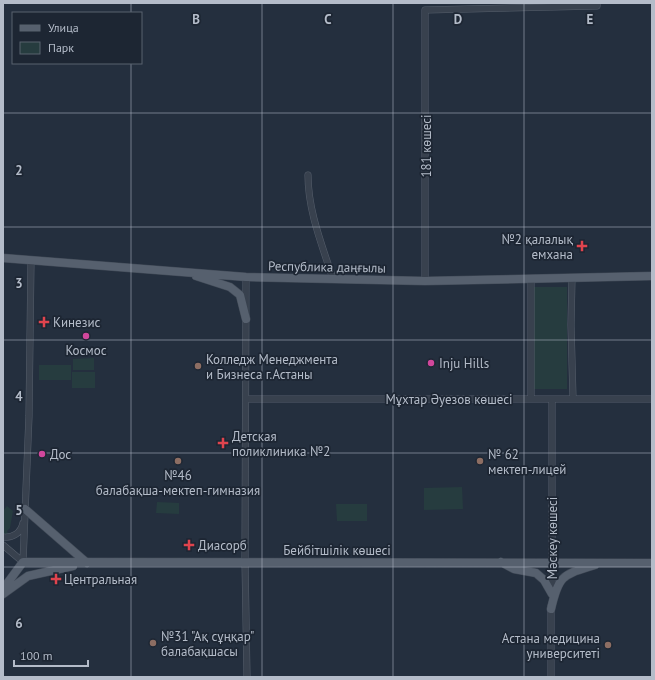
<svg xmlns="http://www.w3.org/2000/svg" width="655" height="680" viewBox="0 0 655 680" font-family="'PT Sans',sans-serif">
<rect width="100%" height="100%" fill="#242f3e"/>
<path fill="#263c3f" d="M534,287H567V389H533Z
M94,358V370H73V359Z
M39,365H71V380H39Z
M72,372H95V388H72Z
M462,487L463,509L424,510V488Z
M157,502L179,503V514L156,513Z
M336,504H367V521H337Z
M7,506L13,511L10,528L7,531L8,534L3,535V511Z"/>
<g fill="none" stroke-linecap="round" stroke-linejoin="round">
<defs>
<path id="minor" d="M308,175C308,211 322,245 333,279
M246,277L245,561L247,677
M572,278L571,325L573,398
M425,281V10L597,6V3
M247,399H652
M531,399V279
M3,537C13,538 21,533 23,523
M3,545L23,562
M23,562L29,416L31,260
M552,593V399
M551,606V677"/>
<path id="major" d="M3,258L246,277L425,281L652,276
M196,276L230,287L240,295L246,319
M25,509L87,563
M501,562L514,569L536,573L544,580L552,594
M3,589L23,562L652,563
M3,594L28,576L73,566
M551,609C559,574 563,575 595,565"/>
</defs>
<use href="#minor" stroke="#565f6c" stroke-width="7"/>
<use href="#major" stroke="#414a57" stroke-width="9"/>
<use href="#minor" stroke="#38414e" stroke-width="6"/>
<use href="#major" stroke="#56606e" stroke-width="8"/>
</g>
<path fill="none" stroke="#b4bcc9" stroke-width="1" stroke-opacity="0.55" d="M131,3V13M262,3V677M393,3V677M524,3V677M131,63V677M3,113H652M3,227H652M3,340H652M3,453H652M3,567H652"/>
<g fill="#e0444e" stroke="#1d2633" stroke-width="1.5">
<path d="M580 240h4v4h4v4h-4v4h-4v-4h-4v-4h4z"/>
<path d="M42 316h4v4h4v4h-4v4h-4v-4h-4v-4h4z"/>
<path d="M221 437h4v4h4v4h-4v4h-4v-4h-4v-4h4z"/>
<path d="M187 539h4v4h4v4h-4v4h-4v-4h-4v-4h4z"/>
<path d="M54 573h4v4h4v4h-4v4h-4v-4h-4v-4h4z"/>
</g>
<g fill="#d1479c" stroke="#1d2633" stroke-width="1.5">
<circle cx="86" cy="336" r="4"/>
<circle cx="431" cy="363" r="4"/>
<circle cx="42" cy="454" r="4"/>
</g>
<g fill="#8d6e63" stroke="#1d2633" stroke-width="1.5">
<circle cx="198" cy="366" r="4"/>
<circle cx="178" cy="461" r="4"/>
<circle cx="480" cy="461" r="4"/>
<circle cx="153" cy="643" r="4"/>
<circle cx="608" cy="645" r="4"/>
</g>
<g text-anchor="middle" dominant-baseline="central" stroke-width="3.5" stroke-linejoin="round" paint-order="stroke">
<g font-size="13" fill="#b4bcc9" stroke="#1d2633">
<text transform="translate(426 146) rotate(-90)">181 көшесі</text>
<text transform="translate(327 267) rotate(1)">Республика даңғылы</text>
<text x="449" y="399">Мұхтар Әуезов көшесі</text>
<text transform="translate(552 538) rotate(-90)">Мәскеу көшесі</text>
<text x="337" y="550">Бейбітшілік көшесі</text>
</g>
<g font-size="13" fill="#b4bcc9" stroke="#1d2633" text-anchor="start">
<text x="573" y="239" text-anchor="end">№2 қалалық<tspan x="573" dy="15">емхана</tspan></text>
<text x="53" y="322">Кинезис</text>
<text x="86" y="350" text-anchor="middle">Космос</text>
<text x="206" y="359">Колледж Менеджмента<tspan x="206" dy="15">и Бизнеса г.Астаны</tspan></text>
<text x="439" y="363">Inju Hills</text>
<text x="232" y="436">Детская<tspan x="232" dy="15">поликлиника №2</tspan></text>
<text x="50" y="454">Дос</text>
<text x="488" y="454">№ 62<tspan x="488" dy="15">мектеп-лицей</tspan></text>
<text x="178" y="475" text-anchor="middle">№46<tspan x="178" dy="15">балабақша-мектеп-гимназия</tspan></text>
<text x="198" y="545">Диасорб</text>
<text x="64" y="579">Центральная</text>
<text x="161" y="636">№31 "Ақ сұңқар"<tspan x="161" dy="15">балабақшасы</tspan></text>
<text x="600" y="638" text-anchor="end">Астана медицина<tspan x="600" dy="15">университеті</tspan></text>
</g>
</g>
<g font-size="13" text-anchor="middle" font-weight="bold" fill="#b4bcc9" stroke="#1d2633" stroke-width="3.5" stroke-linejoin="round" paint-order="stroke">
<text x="196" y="24">B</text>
<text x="328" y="24">C</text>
<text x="458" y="24">D</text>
<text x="590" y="24">E</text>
<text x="19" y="175">2</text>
<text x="19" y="288">3</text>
<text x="19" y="401">4</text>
<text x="19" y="515">5</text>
<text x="19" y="628">6</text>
</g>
<rect width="655" height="680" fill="none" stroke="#b4bcc9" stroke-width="8"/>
<rect x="12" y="12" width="130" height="52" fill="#1d2633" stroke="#59626f"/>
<rect x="20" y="25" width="20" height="6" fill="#56606e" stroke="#59626f"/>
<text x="48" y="32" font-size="12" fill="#b4bcc9">Улица</text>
<rect x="20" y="42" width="20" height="12" fill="#263c3f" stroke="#59626f"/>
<text x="48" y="52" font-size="12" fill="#b4bcc9">Парк</text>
<path d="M14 660v6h74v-6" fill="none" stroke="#b4bcc9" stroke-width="2"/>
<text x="20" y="660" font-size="12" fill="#b4bcc9" stroke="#1d2633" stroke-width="3" paint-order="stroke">100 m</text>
</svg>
